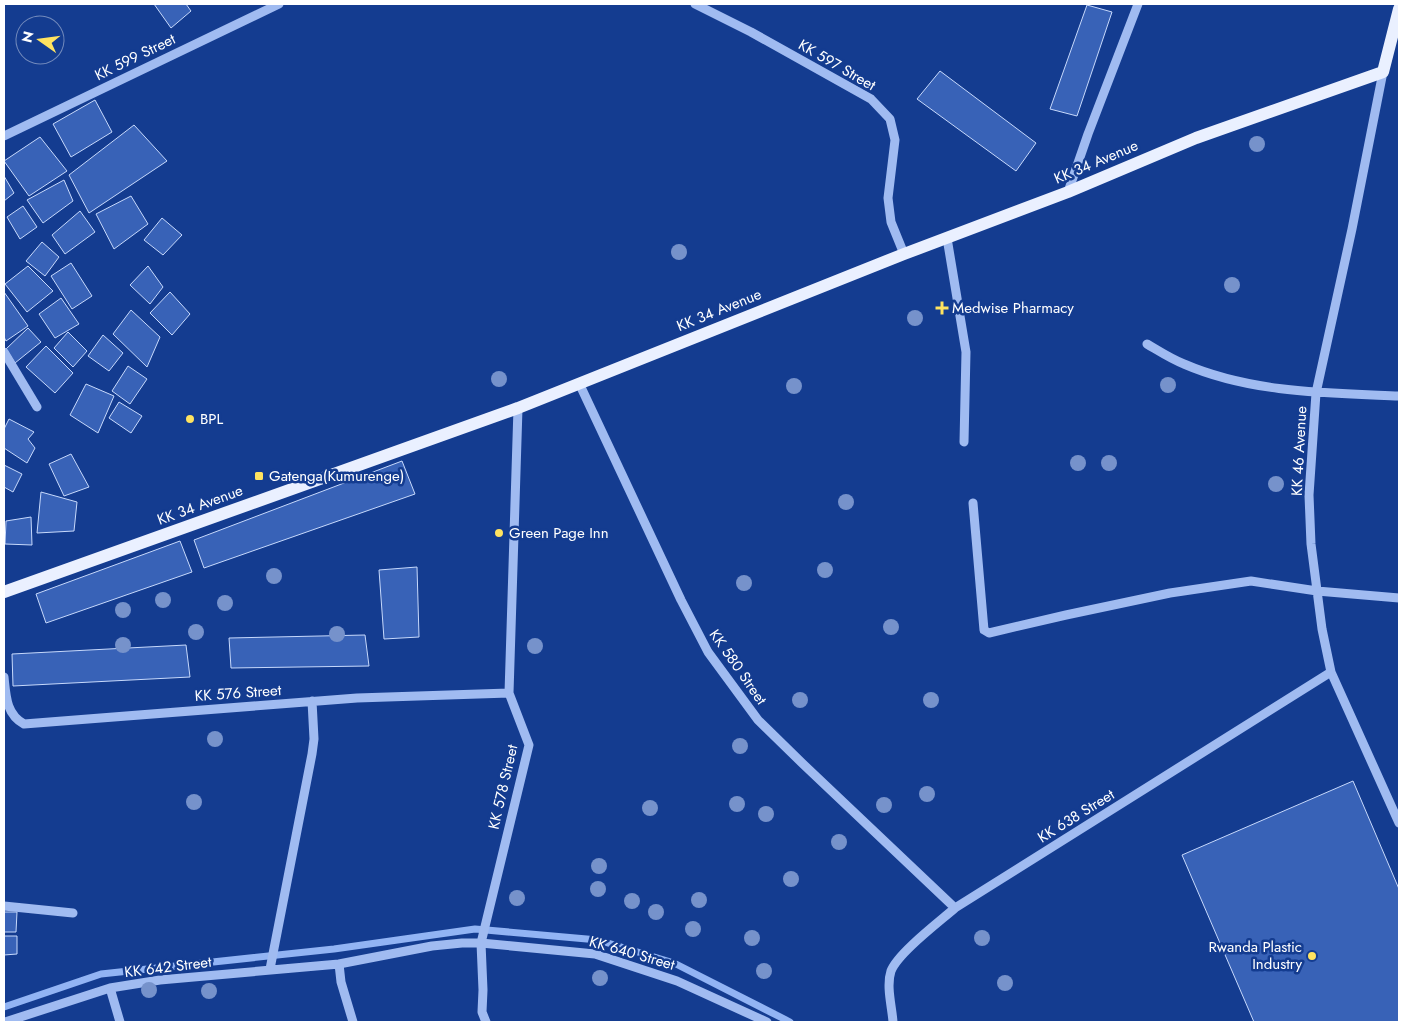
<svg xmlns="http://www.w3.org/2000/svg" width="1403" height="1026" viewBox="0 0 1403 1026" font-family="Jost,sans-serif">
<rect width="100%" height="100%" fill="#143c90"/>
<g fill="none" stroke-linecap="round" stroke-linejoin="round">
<path stroke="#92b4f4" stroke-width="7" d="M4,1007L101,974L334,949L475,929L598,940L674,963L790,1022"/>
</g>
<path fill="#3862b7" stroke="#c7d9fc" d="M154,4H186L191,11L171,28Z
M1087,5L1112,12L1077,116L1050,109Z
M940,71L1036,143L1016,171L917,99Z
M95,100L112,132L71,157L53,124Z
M134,125L167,161L89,213L69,175Z
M40,137L67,171L29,196L4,161Z
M4,176L14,193L4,201Z
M64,180L73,201L43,223L27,200Z
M131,196L148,224L114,249L96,214Z
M23,206L37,227L20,239L7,217Z
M80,211L95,232L65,254L52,235Z
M162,218L182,235L163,255L144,240Z
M42,242L59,257L45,276L26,261Z
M71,263L92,296L72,309L51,276Z
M28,266L53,291L27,312L5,284Z
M148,266L163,287L150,304L130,285Z
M4,292L28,326L6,341L4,337Z
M170,292L190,314L172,335L150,313Z
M61,298L79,324L55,338L39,314Z
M131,310L160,337L147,367L113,334Z
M28,328L41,342L15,363L6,349Z
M68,332L87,351L73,367L54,348Z
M103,335L123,353L109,371L88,356Z
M46,346L73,373L55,393L26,367Z
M128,366L147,379L130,404L112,391Z
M86,384L114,396L98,433L70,415Z
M119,402L142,416L131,433L109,418Z
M9,419L34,432L28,439L35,448L27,463L4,448V429Z
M71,454L89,487L64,496L49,464Z
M402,461L415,494L204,568L194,540Z
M4,465L22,474L13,492L4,487Z
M41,492L77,502L74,531L37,533Z
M31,517L32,545L5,544L6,521Z
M180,541L192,572L46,623L36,594Z
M417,567L419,637L384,639L379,570Z
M365,635L369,666L231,668L229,638Z
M186,645L190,677L13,686L12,654Z
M1353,781L1399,889V1022H1254L1182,855Z
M4,912H17L16,932H4Z
M4,936H17V954L4,955Z"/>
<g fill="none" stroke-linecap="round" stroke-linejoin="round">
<path stroke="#a0bbf1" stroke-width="9" d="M695,4L751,32L871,99L890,119L895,140L888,198L891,222L904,254
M1383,72L1352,229L1316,393L1309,495L1311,544L1322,629L1331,672L1399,823
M4,136L279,4
M1068,192L1088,134L1138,4
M947,238L966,352L964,442
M1147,344C1159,351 1171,359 1184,364C1251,393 1327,393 1399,396
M4,352L37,407
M579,383L681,600L708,652L758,720L802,763L955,908
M973,503L984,630L989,633L1066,615L1170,593L1251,581L1317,591L1399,598
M4,677C6,696 6,714 24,724L357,698L509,693
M4,906L73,913
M339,964L432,946L462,943H481L595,954L677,981L767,1022
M270,969L312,754L314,739L312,701
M110,988L120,1022
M5,1022L110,988L160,980L339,964L341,982L353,1022
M486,1022L482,1012L483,990L481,943L529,745L509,693L518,408
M893,1022C892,1007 886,986 891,971C898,953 939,922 955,908L1331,672"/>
<path stroke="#eaf0ff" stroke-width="12" d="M4,592L518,408L904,254L1068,192L1196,138L1383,72L1399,9"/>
</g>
<g fill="#7692cb">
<circle cx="1257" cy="144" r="8"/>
<circle cx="679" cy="252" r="8"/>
<circle cx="1232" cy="285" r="8"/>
<circle cx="915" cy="318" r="8"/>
<circle cx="499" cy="379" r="8"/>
<circle cx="1168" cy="385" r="8"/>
<circle cx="794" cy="386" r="8"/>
<circle cx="1078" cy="463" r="8"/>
<circle cx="1109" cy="463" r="8"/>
<circle cx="1276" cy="484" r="8"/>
<circle cx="846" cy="502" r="8"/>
<circle cx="825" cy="570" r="8"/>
<circle cx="274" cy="576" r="8"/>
<circle cx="744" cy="583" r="8"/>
<circle cx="163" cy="600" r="8"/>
<circle cx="225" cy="603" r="8"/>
<circle cx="123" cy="610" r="8"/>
<circle cx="891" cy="627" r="8"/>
<circle cx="196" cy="632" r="8"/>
<circle cx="337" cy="634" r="8"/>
<circle cx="123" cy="645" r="8"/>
<circle cx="535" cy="646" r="8"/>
<circle cx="800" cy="700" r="8"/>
<circle cx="931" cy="700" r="8"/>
<circle cx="215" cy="739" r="8"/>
<circle cx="740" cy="746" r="8"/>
<circle cx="927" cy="794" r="8"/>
<circle cx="194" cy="802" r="8"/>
<circle cx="737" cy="804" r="8"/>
<circle cx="884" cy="805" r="8"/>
<circle cx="650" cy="808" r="8"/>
<circle cx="766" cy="814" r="8"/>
<circle cx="839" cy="842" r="8"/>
<circle cx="599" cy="866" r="8"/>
<circle cx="791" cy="879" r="8"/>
<circle cx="598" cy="889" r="8"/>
<circle cx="517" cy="898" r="8"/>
<circle cx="699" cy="900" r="8"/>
<circle cx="632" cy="901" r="8"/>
<circle cx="656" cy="912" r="8"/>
<circle cx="693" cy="929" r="8"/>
<circle cx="752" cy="938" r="8"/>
<circle cx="982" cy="938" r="8"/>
<circle cx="764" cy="971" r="8"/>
<circle cx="600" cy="978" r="8"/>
<circle cx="1005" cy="983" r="8"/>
<circle cx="149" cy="990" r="8"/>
<circle cx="209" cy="991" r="8"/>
</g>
<g fill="#ffe360" stroke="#143c90" stroke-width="2">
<path d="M939.5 300.5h5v5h5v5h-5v5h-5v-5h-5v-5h5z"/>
<circle cx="190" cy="419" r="5"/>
<rect x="254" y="471" width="10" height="10" rx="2.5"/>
<circle cx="499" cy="533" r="5"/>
<circle cx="1312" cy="956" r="5"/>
</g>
<g text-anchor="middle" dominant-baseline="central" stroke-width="5" stroke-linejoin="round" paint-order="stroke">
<g font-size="15" fill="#fff" stroke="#143c90">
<text transform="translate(135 57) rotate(-26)">KK 599 Street</text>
<text transform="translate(837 65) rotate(30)">KK 597 Street</text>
<text transform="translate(1096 162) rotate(-23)">KK 34 Avenue</text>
<text transform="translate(719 310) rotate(-22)">KK 34 Avenue</text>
<text transform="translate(1299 451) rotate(-87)">KK 46 Avenue</text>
<text transform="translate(200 505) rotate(-20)">KK 34 Avenue</text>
<text transform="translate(738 667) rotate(55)">KK 580 Street</text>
<text transform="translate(238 693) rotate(-4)">KK 576 Street</text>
<text transform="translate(503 787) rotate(-77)">KK 578 Street</text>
<text transform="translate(1076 816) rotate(-32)">KK 638 Street</text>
<text transform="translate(632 953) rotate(16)">KK 640 Street</text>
<text transform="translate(168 967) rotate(-7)">KK 642 Street</text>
</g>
<g font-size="15" fill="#fff" stroke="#143c90" text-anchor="start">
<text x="952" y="308">Medwise Pharmacy</text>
<text x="200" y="419">BPL</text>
<text x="269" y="476">Gatenga(Kumurenge)</text>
<text x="509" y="533">Green Page Inn</text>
<text x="1302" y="947" text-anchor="end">Rwanda Plastic<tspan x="1302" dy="17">Industry</tspan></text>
</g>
</g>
<rect width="1403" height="1026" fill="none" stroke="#ffffff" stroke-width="10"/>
<g transform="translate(40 40) rotate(284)"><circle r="24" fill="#143c90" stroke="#728abc"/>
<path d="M0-4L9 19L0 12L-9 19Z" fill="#ffe360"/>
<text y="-8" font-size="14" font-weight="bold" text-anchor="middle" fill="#ffffff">N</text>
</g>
</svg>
